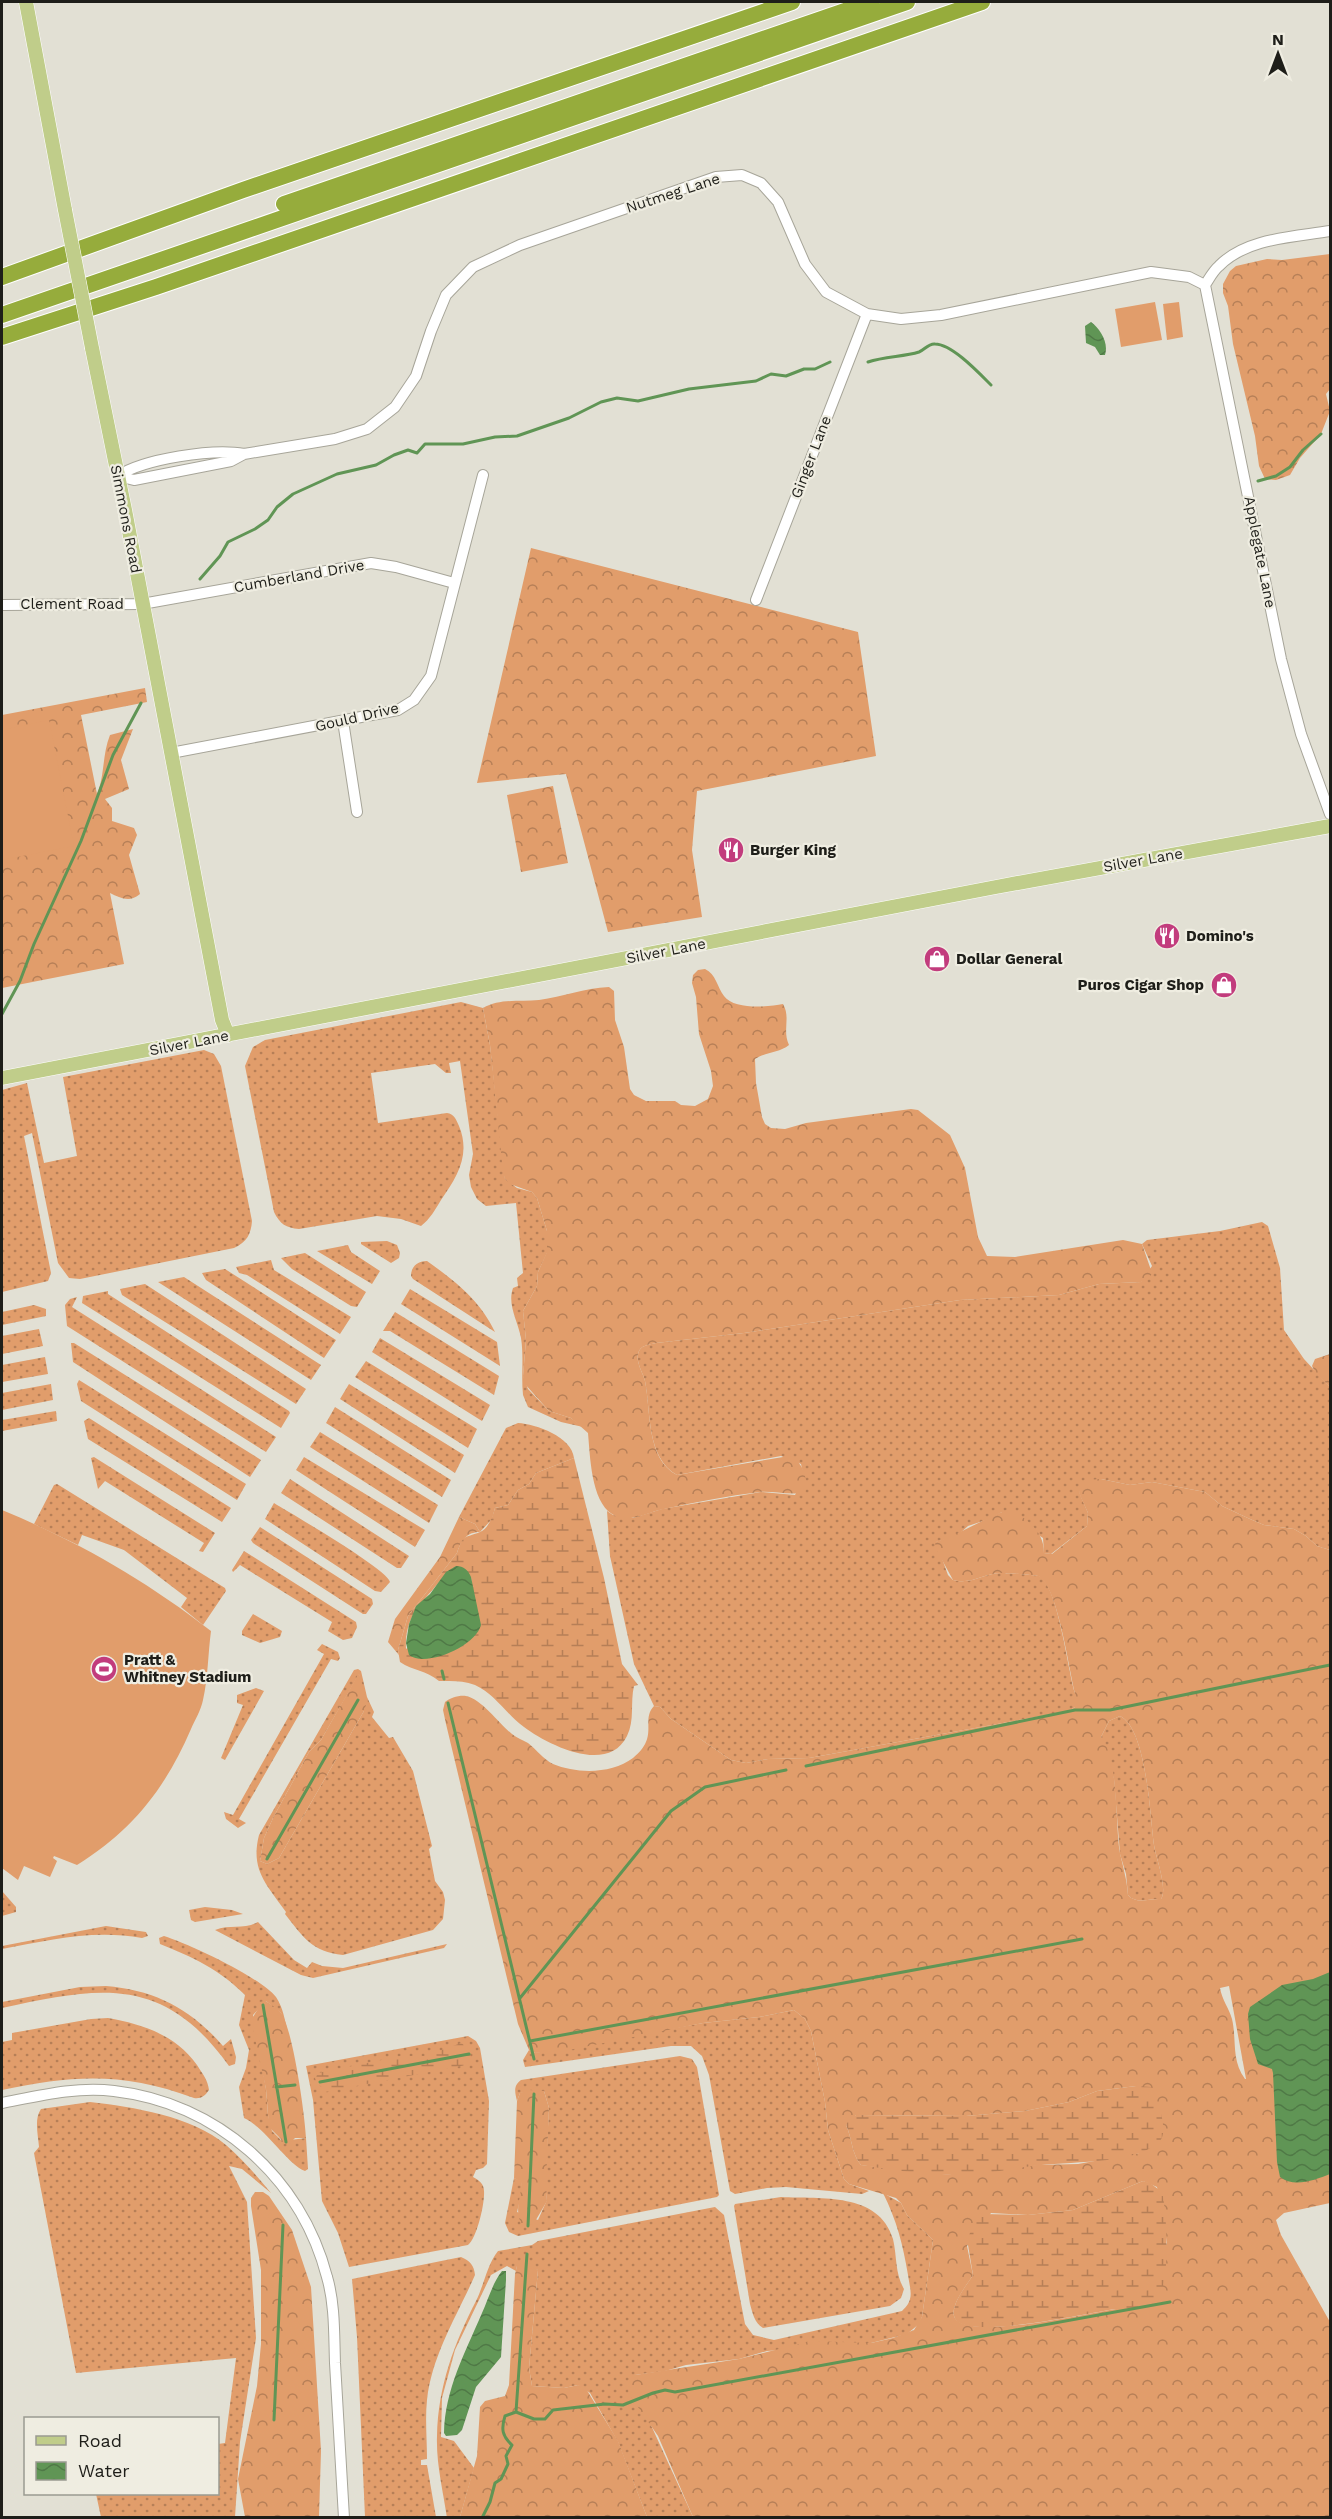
<svg xmlns="http://www.w3.org/2000/svg" width="1332" height="2519" viewBox="0 0 1332 2519" font-family="'Work Sans',sans-serif">
<defs>
<pattern id="grass-dots" width="8" height="8" patternUnits="userSpaceOnUse" patternTransform="scale(1.5)"><rect width="8" height="8" fill="#e19d6b"/><path d="M2 2h.1M6 6h.1" fill="none" stroke="#b67f57" stroke-width="1.8" stroke-linecap="round"/></pattern>
<pattern id="forest-crowns" width="20" height="18" patternUnits="userSpaceOnUse" patternTransform="scale(1.5)"><rect width="20" height="18" fill="#e19d6b"/><path d="M2 6a3 3 0 1 1 6 0M12 15a3 3 0 1 1 6 0" fill="none" stroke="#b67f57"/></pattern>
<pattern id="wetland-marsh" width="20" height="14" patternUnits="userSpaceOnUse" patternTransform="scale(1.5)"><rect width="20" height="14" fill="#e19d6b"/><path d="M1 5h8M5 5V1M11 12h8M15 12V8" fill="none" stroke="#b67f57"/></pattern>
<pattern id="water-waves" width="16" height="10" patternUnits="userSpaceOnUse" patternTransform="scale(1.5)"><rect width="16" height="10" fill="#609555"/><path d="M0 5q4-4 8 0t8 0" fill="none" stroke="#4f7946"/></pattern>
</defs>
<rect width="100%" height="100%" fill="#e2e0d4"/>
<path fill="url(#grass-dots)" fill-rule="evenodd" d="M461,1002L483,1008L490,1045L505,1179L517,1188L532,1192L537,1198L547,1231V1253L538,1272L537,1286L523,1311L526,1340L523,1376L528,1389L549,1411L571,1418L583,1427L561,1422L528,1407L523,1395C521,1376 524,1357 521,1338C518,1321 507,1305 513,1288L518,1286L517,1278L523,1273L516,1203L486,1206L477,1199L471,1187L469,1175L473,1154L460,1061L449,1063L451,1073H446L435,1064L371,1073L378,1123L447,1113C454,1114 456,1119 459,1126C471,1155 457,1177 441,1200C435,1210 430,1219 421,1226L401,1219L377,1216L299,1229C286,1228 280,1224 274,1212L245,1066L253,1047L265,1040Z
M204,1050L214,1054L221,1066L252,1221C251,1234 247,1242 234,1248L80,1279L69,1278L58,1263L32,1133L24,1136L51,1273L48,1281L2,1292V1090L27,1083L44,1163L77,1156L63,1077Z
M1262,1222L1268,1226L1280,1268L1284,1330L1304,1359L1330,1387V1550L1317,1546L1306,1536L1294,1529L1264,1525L1250,1519L1222,1506L1205,1492L1152,1482L1130,1485L1101,1479L1079,1492L1088,1513L1087,1526L1051,1554L1044,1553L1043,1538L1002,1512L989,1519L968,1526L957,1536L936,1542L948,1575L953,1580C972,1585 984,1573 1002,1573C1008,1573 1036,1575 1039,1576C1058,1585 1068,1671 1075,1693V1707L1069,1711L809,1758L768,1759L746,1763L731,1760L671,1719L660,1707L654,1706L634,1664L610,1556L607,1511L613,1515L633,1518L662,1509L761,1492L795,1495L804,1478L801,1464L781,1456L677,1475C646,1458 651,1411 645,1381C643,1373 636,1363 638,1354C640,1345 648,1345 656,1343L744,1333L960,1300L1059,1295L1099,1284L1141,1282L1152,1266L1142,1244L1147,1240L1220,1231Z
M387,1241L397,1245L400,1253L399,1258L391,1263L361,1244V1242Z
M348,1245L351,1252L380,1271L372,1284L317,1251Z
M305,1253L366,1292L357,1307L351,1306L292,1269L281,1258Z
M271,1260L274,1270L351,1317L340,1334L247,1275L239,1273L236,1267Z
M427,1261C455,1281 480,1300 495,1332L413,1279L411,1276C411,1267 417,1261 427,1261Z
M225,1269L336,1340L324,1358L206,1280L202,1273Z
M184,1277L321,1365L311,1380L158,1282Z
M145,1284L306,1389L296,1404L122,1295L120,1289Z
M410,1289L497,1342L500,1366L401,1304Z
M108,1291V1294L289,1411L290,1413L281,1428L82,1303L83,1296Z
M77,1297L72,1307L276,1437L266,1452L67,1326L65,1305L70,1299Z
M34,1305L46,1309V1316L2,1325V1312Z
M395,1312L499,1376L494,1395L390,1331H383Z
M39,1329L43,1346L2,1354V1336Z
M380,1338L490,1405L482,1421L372,1352Z
M71,1343H74L261,1460L250,1477L73,1362Z
M45,1357L48,1374L2,1382V1365Z
M366,1361L477,1429L468,1448L355,1377Z
M79,1380L246,1484L237,1500L81,1401L77,1384Z
M51,1384L53,1400L2,1410V1393Z
M349,1384L464,1455L455,1473L340,1399Z
M335,1407L451,1480L442,1497L326,1423Z
M56,1411L57,1421L2,1431V1420Z
M89,1418L231,1508L222,1522L88,1439L84,1421Z
M518,1423C536,1424 572,1437 574,1458L536,1473L529,1484L518,1490L508,1505L495,1508L492,1519L480,1532L475,1524L459,1517L506,1428Z
M320,1432L438,1505L429,1523L310,1447Z
M94,1457L215,1533L203,1552L199,1551L204,1543L105,1481L98,1489L91,1458Z
M304,1457L425,1530L415,1547L296,1470Z
M290,1479L409,1556L401,1568H397L281,1493Z
M57,1484L225,1588L226,1591L203,1625L181,1607L187,1598L124,1550L82,1535L78,1545L34,1524L54,1485Z
M274,1503C292,1514 387,1569 390,1582L381,1592L375,1591L265,1519Z
M260,1527L372,1599L373,1604L366,1614H363L253,1543L251,1540Z
M244,1551L356,1622L357,1627L352,1638L343,1640L328,1631L332,1622L240,1565L233,1572L232,1570Z
M253,1614L282,1631L280,1637L260,1643L242,1635V1631Z
M322,1644L338,1652L340,1658L338,1661L331,1659L239,1819L246,1823L238,1828L226,1819L224,1812L233,1815L324,1654L317,1650Z
M358,1669L361,1671L367,1697L374,1712L372,1717L389,1738L393,1737L413,1771L432,1846L429,1849L435,1881L443,1892L445,1900L443,1919L433,1930L343,1955C312,1952 303,1937 285,1914L286,1912C267,1885 250,1870 259,1835L354,1670ZM359,1674L364,1711L279,1858L267,1864L260,1861L264,1838L273,1818L309,1752L321,1740Z
M256,1688L264,1691L225,1760L221,1758L243,1705L237,1703V1695Z
M1120,1716C1147,1729 1150,1817 1154,1845C1156,1858 1168,1889 1161,1899C1149,1898 1137,1905 1128,1895L1126,1874L1120,1854L1114,1779L1101,1737L1109,1721Z
M2,1891L16,1907V1912L2,1916Z
M205,1907L232,1910L243,1914L195,1922L191,1920L189,1910Z
M258,1922L294,1960L307,1968L312,1962L322,1966L343,1968L447,1944L444,1948L313,1978L301,1975L215,1930C230,1924 244,1930 258,1922Z
M106,1926L146,1932L148,1936L142,1938C94,1929 49,1940 2,1949V1946Z
M164,1936C189,1944 260,1977 276,1997C283,2007 285,2021 288,2033L281,2013L266,2001L253,2015L266,2089L268,2115L272,2131L282,2141L306,2138L308,2169L305,2171C287,2164 266,2128 244,2118L239,2087L246,2068L249,2050L239,2025L245,1995C220,1970 193,1957 160,1944L159,1938Z
M106,1986C155,1990 191,2009 223,2046L231,2039L236,2057L235,2064L229,2066C163,1974 100,1987 2,2008V2002L80,1987Z
M794,2010L805,2019L811,2031L825,2102L828,2130L844,2179L849,2184L869,2191L862,2194L786,2187L767,2188L735,2194L730,2191L709,2075L702,2056L691,2046H671L525,2067L523,2060L529,2050L535,2053L703,2023L759,2017Z
M108,2018C142,2024 176,2035 197,2065C202,2073 208,2080 209,2090C205,2096 201,2099 194,2098C123,2072 74,2075 2,2090V2042L12,2040V2033L91,2019Z
M468,2036L476,2041L480,2048L489,2101L487,2164L483,2168L476,2170L473,2177C479,2180 484,2184 484,2191C485,2203 477,2238 468,2245L349,2267L338,2233L322,2201L313,2100L306,2066Z
M680,2056L692,2059L697,2067L719,2195L717,2197L518,2236L509,2232L505,2223L514,2178L521,2181L522,2192L517,2212L538,2220L547,2200L545,2184L549,2108L544,2091L520,2093L517,2101C515,2092 513,2086 521,2080Z
M90,2102C133,2107 192,2116 226,2145C242,2159 257,2176 271,2193L242,2169L229,2166L247,2202L256,2338L240,2442L235,2517H101L96,2494H218V2444L225,2443L236,2358L76,2373L34,2153L39,2147C38,2134 34,2119 41,2109Z
M883,2193L901,2203L907,2215L933,2240L922,2317L919,2324L907,2334L871,2343L767,2351L739,2359L686,2365L665,2371L635,2375L650,2423L693,2517H647L618,2442L590,2393L578,2385L564,2388L532,2386L529,2368L538,2270L517,2266L516,2271L507,2266L491,2275L455,2350L442,2398L441,2437L454,2441L474,2468L460,2517L447,2518C443,2491 436,2463 437,2436C438,2386 454,2344 476,2301C484,2285 487,2265 498,2251L532,2245L538,2241L715,2207L724,2215L745,2324L753,2335L774,2340L902,2311C905,2308 909,2304 910,2299C912,2292 909,2283 908,2275C903,2245 897,2221 883,2193Z
M781,2197C821,2199 879,2192 893,2239C897,2256 895,2274 904,2289L901,2298L890,2306L763,2328C754,2322 753,2314 750,2304L734,2206L735,2204Z
M461,2257C470,2261 474,2265 475,2275C457,2316 432,2355 427,2400C425,2419 427,2439 427,2459L421,2460V2465H427L436,2517H365L357,2337L352,2279Z"/>
<path fill="url(#forest-crowns)" fill-rule="evenodd" d="M1330,254V389L1326,394L1330,411L1321,434L1300,458L1290,475L1276,480L1265,479L1259,466L1255,436L1233,344L1228,306L1223,293V284L1230,271L1236,266L1267,259L1282,260Z
M531,548L858,632L876,756L697,791L692,850L702,917L608,932L566,774L477,783Z
M145,688L147,702L81,715L97,794C105,775 102,755 110,735L133,729L121,760L129,789L105,799L112,808V821L134,828L137,835L129,855L140,894C130,903 120,898 110,893L124,964L2,988V715Z
M553,786L568,863L521,872L507,795Z
M705,969C716,974 717,987 724,996C734,1010 768,1007 783,1004C791,1018 782,1030 789,1045C779,1053 766,1052 755,1059L756,1083L762,1117L765,1124L771,1128L785,1129L806,1123L911,1109L918,1110L950,1135L965,1168L978,1237L987,1256L1015,1257L1123,1240L1142,1244L1152,1273L1149,1279L1141,1282L1099,1284L1059,1295L960,1300L744,1333L656,1343C648,1345 640,1345 638,1354C636,1363 643,1373 645,1381C651,1411 646,1459 677,1475L789,1456C802,1460 809,1479 805,1492C790,1496 775,1491 760,1492C728,1496 695,1502 664,1509C647,1512 628,1525 612,1514C591,1501 590,1455 588,1433L571,1418L549,1411L524,1383L523,1376L526,1340L523,1311L537,1286L538,1272L547,1252V1231L537,1198L532,1192L510,1184L505,1179L503,1172L490,1045L483,1008C500,998 520,1002 539,1000C563,997 584,988 609,987L614,991L615,1020L624,1047L630,1089L634,1095L646,1101H675L681,1105L695,1106L708,1099L713,1086L711,1071L699,1034L696,997L692,983L693,975L698,970Z
M1330,1354V1387L1315,1372L1312,1366L1315,1359Z
M1101,1479L1130,1485L1152,1482L1205,1492L1222,1506L1250,1519L1264,1525L1294,1529L1306,1536L1317,1546L1330,1550V2203L1284,2213L1276,2220L1281,2235L1330,2322V2517H693L658,2436L629,2394L628,2387L635,2375L739,2359L811,2341L871,2343L893,2338L914,2330L922,2317L933,2240L907,2215L901,2203L896,2198L849,2184L844,2179L828,2130L825,2102L811,2031L805,2019L794,2010L759,2017L703,2023L564,2051L535,2053L529,2050L518,2024L446,1724L443,1710L445,1702C450,1698 459,1695 466,1696C482,1699 500,1725 512,1734C517,1738 523,1740 528,1743C537,1750 543,1759 553,1764C577,1774 612,1774 633,1758C660,1736 640,1721 654,1706L660,1707L671,1719L731,1760L746,1763L768,1759L809,1758L1069,1711L1075,1707V1693C1069,1671 1058,1585 1038,1576C1036,1575 1007,1573 1002,1573C984,1573 972,1585 953,1580L936,1549L935,1542C962,1534 983,1518 1010,1509C1027,1519 1044,1531 1044,1553L1052,1554L1087,1526L1088,1513L1079,1493L1080,1485L1086,1480ZM1120,1716C1147,1729 1150,1817 1154,1845C1156,1858 1168,1889 1161,1899C1149,1898 1137,1905 1128,1895C1127,1880 1123,1867 1120,1853C1115,1824 1119,1758 1101,1737L1109,1721ZM1229,1986L1246,2079H1245C1231,2060 1237,2041 1232,2019C1229,2008 1222,2000 1220,1988ZM1136,2086L1139,2153L1078,2164L1036,2165L951,2175L861,2165C852,2155 852,2138 846,2125L856,2115L966,2116L1025,2111L1069,2102L1097,2091ZM1143,2181L1157,2187L1167,2243L1139,2309C1131,2309 1123,2308 1116,2309C1093,2312 962,2343 954,2316C951,2304 967,2285 973,2275L967,2246L991,2213L1028,2215L1073,2210Z
M459,1517L475,1524L480,1532C466,1532 461,1541 457,1553L408,1616L398,1650L399,1655L388,1642L395,1619L440,1557Z
M359,1673L367,1702L364,1711L279,1858L267,1864L260,1861L264,1838L273,1818L309,1752L321,1740Z
M266,2001C270,2004 277,2008 281,2013C293,2029 305,2116 306,2138H295L289,2144H282L281,2139L269,2127L266,2089L251,2020L258,2009L259,2002Z
M529,2090L544,2091L549,2108L546,2184L547,2201L533,2225L521,2224C514,2206 522,2199 521,2182L514,2178L517,2101L520,2093Z
M255,2192H263L269,2196L292,2230L311,2287L321,2451L319,2517H245L238,2479L257,2386L261,2344V2270L251,2206V2198Z
M523,2261L538,2270L529,2368L532,2386L564,2388L578,2385L585,2387L618,2441L647,2517H460L477,2456L480,2407L485,2401L505,2396L509,2385L515,2274L517,2266Z"/>
<path fill="url(#wetland-marsh)" fill-rule="evenodd" d="M574,1458L604,1578L622,1664L638,1685L634,1686C630,1703 635,1720 627,1736C608,1775 548,1745 524,1727C507,1715 495,1694 475,1685C463,1680 451,1681 439,1681C426,1670 413,1671 400,1662L398,1650L408,1616L457,1553C464,1533 463,1539 480,1532C488,1529 493,1516 495,1508L508,1505L518,1490L529,1484L536,1473ZM446,1573L471,1577L473,1596L406,1649C404,1612 427,1600 446,1573Z
M461,2043L470,2049L471,2056L466,2065L325,2092L324,2088L317,2084L315,2078L318,2073L401,2056H426Z
M1136,2086L1151,2087C1157,2099 1171,2133 1158,2143C1133,2165 1065,2161 1033,2166C1006,2169 980,2176 952,2175C922,2174 891,2170 861,2165C852,2155 852,2138 846,2125L849,2119L856,2115L966,2116L1025,2111L1069,2102L1097,2091Z
M1143,2181L1150,2183L1162,2192C1167,2212 1171,2284 1157,2300C1146,2313 1124,2307 1109,2310C1085,2314 970,2339 956,2320C947,2308 967,2285 973,2275L967,2239L977,2219L983,2214L1028,2215L1073,2210Z"/>
<path fill="#e19d6b" d="M1155,302L1162,340L1121,347L1115,309Z
M1179,302L1183,337L1167,340L1163,304Z
M49,720L74,846L2,860V730Z
M2,1510C79,1542 145,1580 211,1631C208,1653 208,1678 203,1700C201,1710 195,1720 191,1729C165,1789 132,1831 77,1865L54,1856L53,1858L57,1861L50,1877L24,1866L18,1880L2,1868Z"/>
<path fill="url(#water-waves)" d="M1091,322C1100,329 1109,342 1105,355H1100L1095,347L1086,343L1085,326Z
M456,1566C464,1566 468,1570 471,1577L481,1625C476,1646 426,1668 409,1655L406,1643L409,1624L416,1606L430,1594L446,1572Z
M1330,1972V2174C1315,2180 1294,2188 1280,2177L1277,2162L1273,2073L1272,2069L1258,2064L1250,2039L1248,2014L1250,2007L1282,1985L1313,1979Z
M502,2271H506V2280L501,2357L476,2387L462,2430L457,2435L446,2436L444,2433C445,2389 465,2353 482,2313C488,2300 493,2282 502,2271Z"/>
<g fill="none" stroke-linecap="round" stroke-linejoin="round">
<path stroke="#609555" stroke-width="3" d="M868,362C885,356 903,357 919,352C924,350 929,343 935,344C952,344 979,373 991,385
M1258,481L1276,476L1290,467L1303,450L1321,434
M200,579L220,556L228,542L255,529L268,520L277,507L293,494L337,474L376,465L394,455L408,450L417,453L425,444H463L495,437L517,436L569,418L601,402L617,398L638,401L689,389L756,381L771,374L786,376L804,369H815L830,362
M2,1014L20,981L34,944L81,841L113,755L141,703
M442,1671L444,1679
M448,1703L534,2059
M806,1766L1075,1710H1110L1330,1665
M267,1859L358,1700
M520,1998L671,1811L705,1787L786,1770
M263,2005L286,2142
M530,2041L1082,1939
M320,2082L469,2054
M276,2087L295,2085
M528,2226L534,2094
M516,2412L534,2419H545L553,2410L605,2404L623,2405L653,2393L665,2390L675,2392L1170,2302
M274,2420L283,2225
M482,2518L490,2502L495,2483L501,2479L508,2464L506,2456L512,2445C502,2436 501,2429 505,2416L516,2412L527,2254"/>
<defs>
<path id="minor" d="M1205,285L1281,659L1301,734L1330,814
M1205,285C1209,279 1213,271 1219,266C1246,238 1294,237 1330,231
M118,476L134,480L231,461L244,454L335,439L367,429L395,407L416,376L431,331L446,295L473,267L520,245L716,177L742,175L761,183L778,202L805,264L826,292L867,314L901,319L941,315L1151,272L1189,277L1205,285
M118,476C143,459 214,448 244,454
M756,600L867,314
M2,605L142,604L371,563L396,567L454,583
M343,721L357,812
M171,753L398,710L414,700L431,676L483,475
M2,2103C38,2096 77,2086 114,2091C217,2103 301,2177 327,2277C335,2304 334,2335 335,2363C338,2414 341,2466 344,2518"/>
<path id="major" d="M26,2L65,210
M92,348L125,510L222,1020L228,1035
M2,1078L996,887L1330,826"/>
<path id="highway" d="M284,204L871,2
M2,277L243,190L792,2
M2,315L907,2
M2,337L156,287L982,2"/>
</defs>
<use href="#minor" stroke="#a7a599" stroke-width="12"/>
<use href="#major" stroke="#fff" stroke-width="15"/>
<use href="#highway" stroke="#fff" stroke-width="18"/>
<use href="#minor" stroke="#fff" stroke-width="10"/>
<use href="#major" stroke="#c0cd8a" stroke-width="14"/>
<use href="#highway" stroke="#96ac3c" stroke-width="16"/>
<defs>
<path id="major-bridge" d="M65,210L92,348"/>
</defs>
<use href="#major-bridge" stroke="#fff" stroke-width="15" stroke-linecap="butt"/>
<use href="#major-bridge" stroke="#c0cd8a" stroke-width="14"/>
</g>
<defs>
<symbol id="restaurant-disc" viewBox="-11 -11 22 22"><circle r="9.5" fill="#c23c7d" stroke="#efede1"/><path d="M-5-6h1v4h1v-4h1v4h1v-4h1v5L-1.5 .5V6h-2V.5L-5-1ZM5-6V6H3V1.5H1.5Q1.5-4 5-6Z" fill="#fff"/></symbol>
<symbol id="shop-disc" viewBox="-11 -11 22 22"><circle r="9.5" fill="#c23c7d" stroke="#efede1"/><path d="M-5-2.5h2.3a2.7 3.5 0 0 1 5.4 0H5L5.5 6h-11ZM-1.5-2.5h3a1.5 2.3 0 0 0-3 0Z" fill="#fff"/></symbol>
<symbol id="stadium-disc" viewBox="-11 -11 22 22"><circle r="9.5" fill="#c23c7d" stroke="#efede1"/><path d="M0-5a6.5 5 0 1 0 0 10a6.5 5 0 1 0 0-10ZM-3.5-1.8h7v3.6h-7Z" fill="#fff"/></symbol>
</defs>
<g fill-rule="evenodd">
<use href="#restaurant-disc" x="716" y="835" width="30" height="30"/>
<use href="#restaurant-disc" x="1152" y="921" width="30" height="30"/>
<use href="#shop-disc" x="922" y="944" width="30" height="30"/>
<use href="#shop-disc" x="1209" y="970" width="30" height="30"/>
<use href="#stadium-disc" x="89" y="1654" width="30" height="30"/>
</g>
<g text-anchor="middle" dominant-baseline="central" stroke-width="4.5" stroke-linejoin="round" paint-order="stroke">
<g font-size="15" fill="#1e1e19" stroke="#efede1">
<text transform="translate(673 193) rotate(-18)">Nutmeg Lane</text>
<text transform="translate(811 457) rotate(-69)">Ginger Lane</text>
<text transform="translate(126 519) rotate(79)">Simmons Road</text>
<text transform="translate(1260 552) rotate(79)">Applegate Lane</text>
<text transform="translate(299 576) rotate(-10)">Cumberland Drive</text>
<text x="72" y="604">Clement Road</text>
<text transform="translate(357 717) rotate(-13)">Gould Drive</text>
<text transform="translate(1143 860) rotate(-10)">Silver Lane</text>
<text transform="translate(666 951) rotate(-11)">Silver Lane</text>
<text transform="translate(189 1043) rotate(-11)">Silver Lane</text>
</g>
<g font-size="15" font-weight="bold" fill="#1e1e19" stroke="#efede1" text-anchor="start">
<text x="750" y="850">Burger King</text>
<text x="1186" y="936">Domino's</text>
<text x="956" y="959">Dollar General</text>
<text x="1204" y="985" text-anchor="end">Puros Cigar Shop</text>
<text x="124" y="1660">Pratt &amp;<tspan x="124" dy="17">Whitney Stadium</tspan></text>
</g>
</g>
<rect width="1332" height="2519" fill="none" stroke="#1e1e19" stroke-width="6"/>
<rect x="24" y="2417" width="195" height="78" fill="#efede1" stroke="#9b9a91" stroke-width="1.5"/>
<rect x="36" y="2436" width="30" height="9" fill="#c0cd8a" stroke="#9b9a91" stroke-width="1.5"/>
<text x="78" y="2447" font-size="18" fill="#1e1e19">Road</text>
<rect x="36" y="2462" width="30" height="18" fill="url(#water-waves)" stroke="#9b9a91" stroke-width="1.5"/>
<text x="78" y="2477" font-size="18" fill="#1e1e19">Water</text>
<g transform="translate(1278 54)" stroke="#efede1" stroke-width="4.5" paint-order="stroke">
<path d="M0-4.5L10 22L0 15L-10 22Z" fill="#1e1e19"/>
<text y="-9" font-size="16" font-weight="bold" text-anchor="middle" fill="#1e1e19">N</text>
</g>
</svg>
